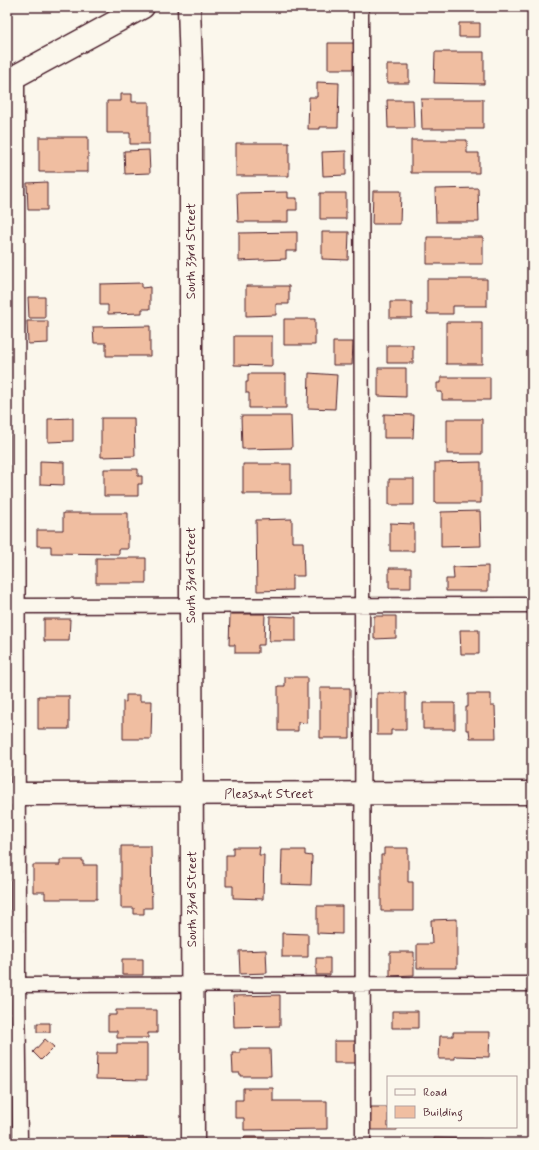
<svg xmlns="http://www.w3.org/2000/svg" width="539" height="1150" viewBox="0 0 539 1150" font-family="Mynerve,sans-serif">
<rect width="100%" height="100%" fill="#fbf7ec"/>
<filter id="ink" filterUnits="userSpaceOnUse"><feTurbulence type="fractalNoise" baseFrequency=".025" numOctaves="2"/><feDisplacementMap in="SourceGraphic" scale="8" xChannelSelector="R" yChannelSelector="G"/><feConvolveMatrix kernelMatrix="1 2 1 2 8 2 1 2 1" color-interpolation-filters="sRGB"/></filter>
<g filter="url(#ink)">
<path fill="#f0bea1" stroke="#4a1f2b" d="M459,23H480V37H459Z
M328,43H354V69H328Z
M435,52H484V84L434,83Z
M387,65H409V83H387Z
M317,82L339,83L338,127H320V129H308L309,97H317Z
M121,94H132V102H149V144H130V133H107V101H121Z
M421,99H483V129H422Z
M387,100H413L414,128H388Z
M39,137H88V172H39Z
M411,140H467V153H479V173H411Z
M236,143H289V176H236Z
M149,150L150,173L125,174L124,151Z
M346,151V175L323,176L322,152Z
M7,166H11V212H7Z
M47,182V210H28L27,183Z
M478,188L479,222H436L435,189Z
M373,191H401L400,224H372Z
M288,192V198H297V210H288V222H238L237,193Z
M320,193H346V219H320Z
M297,232V251H286V259L239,261V233Z
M322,232H349L348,260L322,259Z
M427,237H483V264H427Z
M7,250H12L11,275H7Z
M427,279H487V306H453V314H427Z
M142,283V288L150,287V309H142V313L108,314V305H100V284Z
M246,286H289V304H276V315L246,316Z
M28,297H45V318H29Z
M390,302H412V318H390Z
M284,319H315V345H284Z
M27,321H48V343L28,344Z
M446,322H482V364H446Z
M150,326V356H106V343H94L93,327Z
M234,336H272V366L234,365Z
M333,342H353L352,365H333Z
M387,345H413V363H387Z
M378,368H406V397L378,396Z
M309,373L337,375L335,409L308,408Z
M248,374H286V408H249V393H246V382H248Z
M441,377H490V400H442V392H437V383H441Z
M384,414L414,415L413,438H384Z
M241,416H291L292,448L242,449Z
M73,418V441L48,442V419Z
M101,418H134L135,456L101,457Z
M447,419H482V454H447Z
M40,461L64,462V485L40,484Z
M481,462V503H435V463Z
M243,464H291V494H243Z
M104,469H138V476H142V484H138V496H104Z
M389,479H414V505H389Z
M7,510H13V527L7,526Z
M480,511L481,546L441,547V512Z
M63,513H128V549H119V554L51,553V546H37V530H63Z
M292,519V542H303L304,576H292V590L257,591L256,520Z
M390,523L414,524V551H390Z
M96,558H146V583H96Z
M488,566V591H446V579H454L453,567Z
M389,568H411V588H389Z
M7,581H11L12,599H7Z
M230,614H265L264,645H258V653H235V645H229Z
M270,616L296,617V641H269Z
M374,616H396V638L374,639Z
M44,619H70L69,641H44Z
M460,630H479V654H461Z
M285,677H307V723L298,722V731H278V686H285Z
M320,688H350V738H320Z
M377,693H406V730H391V735H377Z
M468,694H491V706H495L496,738H470L469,730H466V707H468Z
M126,695H140V701H152L151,739H123V701L126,702Z
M38,696H69V729H38Z
M423,703H455V729H423Z
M121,846H151L152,908H144V914H134V908H121Z
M233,847H260L259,855H264L263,899L233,898V886H226V855H233Z
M384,848H408V882H413V911H381V855H384Z
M282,850H305V855L312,856L311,885L281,884Z
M7,852H9V911H7Z
M60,860H83V865H97V899H45V892H33V865H60Z
M317,906H342V934L317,933Z
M457,919V968H417V944H432L431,920Z
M282,933L308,934V957H282Z
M266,950L267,973L240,974L239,951Z
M390,952H414V975L390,976Z
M316,958H330V975H316Z
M122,959H143V975H122Z
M280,995V1026L234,1027L233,996Z
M116,1010H157V1033H148V1038H117V1031H108V1015H116Z
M392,1011H418V1028H392Z
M7,1014H14V1035H7Z
M37,1023H50V1032H37Z
M453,1032H490L489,1057L455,1056V1059H439L440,1036H453Z
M45,1039L54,1047L41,1060L33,1052Z
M334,1041H357V1063H334Z
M117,1044H147V1080L96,1079L97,1053H117Z
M240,1049H270L271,1076H240V1073H233L232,1053H240Z
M243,1088H273V1101H327V1129L244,1130V1118H235V1100H243Z
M371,1107H388V1127H397V1130H370Z
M244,1137H287V1143H244Z
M108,1138H147V1143H107Z
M434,1138L482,1139V1143H434Z"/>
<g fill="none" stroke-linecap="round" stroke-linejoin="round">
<defs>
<path id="service" d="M361,7L363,1143
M17,75L18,985L20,1143
M7,606L532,605
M7,985L532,984"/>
<path id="minor" d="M189,7L191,67V606L193,1143
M7,81L143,7"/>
<path id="tertiary" d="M7,794L532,793"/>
</defs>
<use href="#service" stroke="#4a1f2b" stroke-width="17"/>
<use href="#minor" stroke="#4a1f2b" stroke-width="25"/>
<use href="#tertiary" stroke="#4a1f2b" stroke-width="25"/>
<use href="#service" stroke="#fbf7ec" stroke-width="14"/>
<use href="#minor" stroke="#fbf7ec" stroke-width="22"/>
<use href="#tertiary" stroke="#fbf7ec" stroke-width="22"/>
</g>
</g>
<g text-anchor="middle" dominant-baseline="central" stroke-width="3" stroke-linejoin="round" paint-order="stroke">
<g font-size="13" fill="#4a1f2b" stroke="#fbf7ec">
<text transform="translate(191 251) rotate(-90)">South 33rd Street</text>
<text transform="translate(191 575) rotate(-90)">South 33rd Street</text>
<text x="269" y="794">Pleasant Street</text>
<text transform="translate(192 899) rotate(-90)">South 33rd Street</text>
</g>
</g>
<rect width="539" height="1150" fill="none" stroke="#fbf7ec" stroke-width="24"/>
<rect x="12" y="12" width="515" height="1126" fill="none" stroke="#4a1f2b" stroke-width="1.5" filter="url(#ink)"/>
<rect x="387" y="1076" width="130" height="52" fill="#fbf7ec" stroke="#b4a19f"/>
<rect x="395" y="1089" width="20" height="6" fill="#fbf7ec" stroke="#b4a19f"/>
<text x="423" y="1096" font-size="12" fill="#4a1f2b">Road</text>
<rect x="395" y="1106" width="20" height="12" fill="#f0bea1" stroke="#b4a19f"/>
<text x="423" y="1116" font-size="12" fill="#4a1f2b">Building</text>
</svg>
